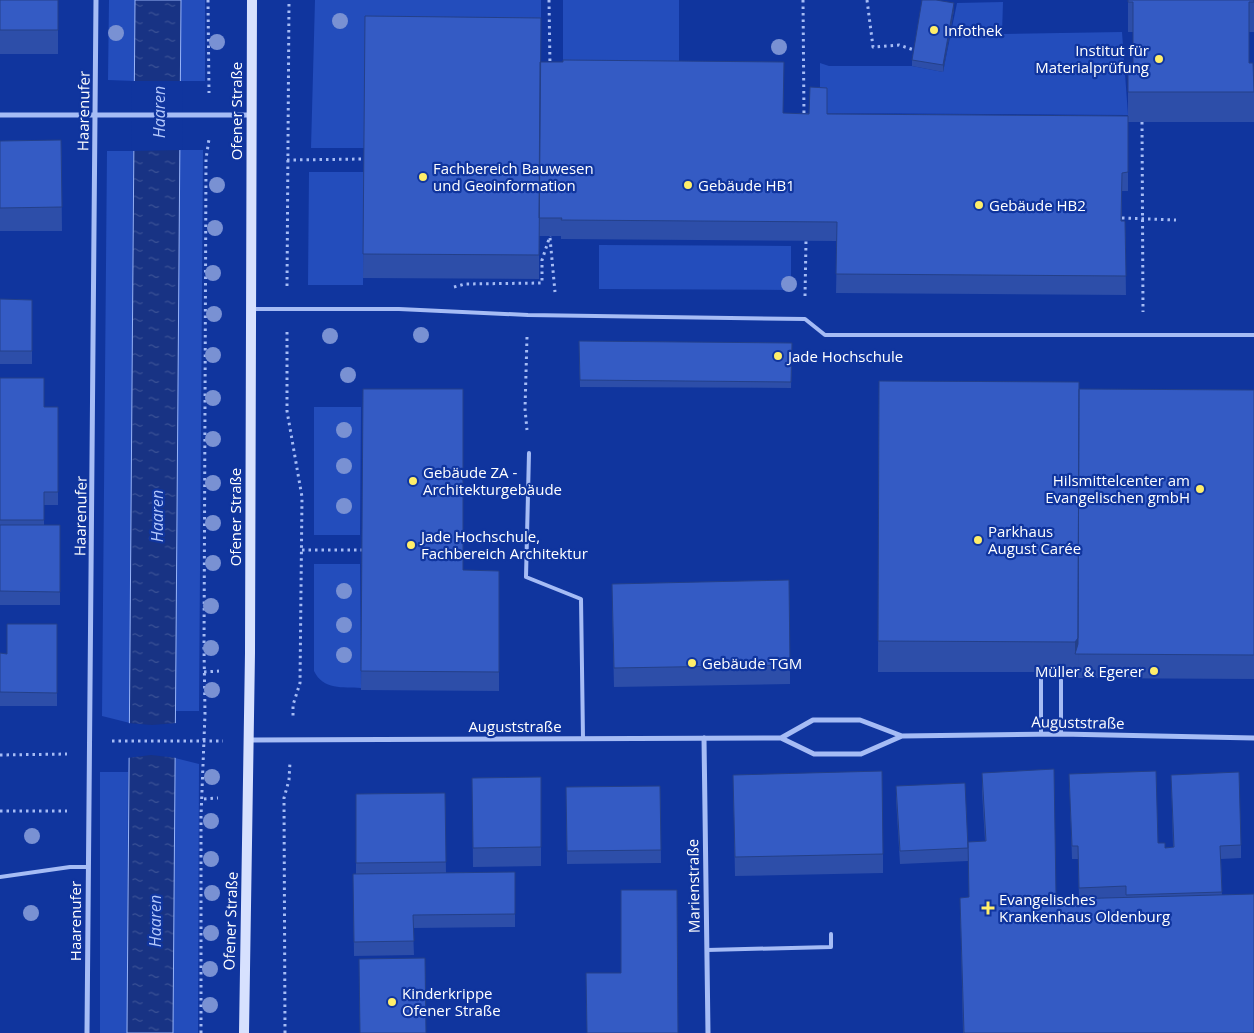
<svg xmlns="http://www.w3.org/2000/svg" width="1254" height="1033" viewBox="0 0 1254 1033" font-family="'Open Sans',sans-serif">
<defs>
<pattern id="water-ripples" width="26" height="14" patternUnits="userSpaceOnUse" patternTransform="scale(1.25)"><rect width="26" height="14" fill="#183384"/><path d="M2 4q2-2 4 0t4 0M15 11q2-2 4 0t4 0" fill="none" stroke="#3b5296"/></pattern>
</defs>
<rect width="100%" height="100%" fill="#10359e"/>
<path fill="#234dbc" d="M109,0H135V81L108,80Z
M181,0H205V81H180Z
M315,0H541V41L365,40V148H311Z
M563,0H679V63L563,79Z
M1003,2L1002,34L1122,32L1128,115L827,113L820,106V63L829,66H912L943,72L957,3Z
M179,150H203L199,711H175Z
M107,151H133L130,723L102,716Z
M309,172H364L363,285H308Z
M599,245L791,246V290L599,289Z
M314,407H361L360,535H314Z
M314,564H360L361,688C343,687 323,690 314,671Z
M175,758L199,764L198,1033H173Z
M100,772H128L127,1033H100Z"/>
<path fill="url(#water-ripples)" stroke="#98b4f8" d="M135,0H181L173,1033H127Z"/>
<path fill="#10359e" d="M132,81H183L182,150L131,151Z
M127,723L152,725L177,723V758L151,755L127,758Z"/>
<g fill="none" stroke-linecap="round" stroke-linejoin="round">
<path stroke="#a6bcf5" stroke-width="3" stroke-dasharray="2.5 4" stroke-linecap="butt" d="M208,0L209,93
M549,0L550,66
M803,0L804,117
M867,0L873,47L899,45L914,50
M1142,122L1143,312
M287,160L364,159
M1122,218L1176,220
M550,238L555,292
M287,286L289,0
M454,287L465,284L542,283V260L550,236
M805,296L806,241
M287,332V411L302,497L300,683L293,705V716
M527,337L525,409L527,430
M302,550H362
M463,555L505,556
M204,672L219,671
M112,741H223
M0,755L67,754
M204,799L218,798
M0,811H67
M201,1033V816L205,714L204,648L206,159L209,139
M285,1033L284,798L289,780L290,762"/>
<path stroke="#a6bcf5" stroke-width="4" d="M252,309H399L528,315L805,319L825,335H1254
M529,453L526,577L581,599L583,738
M1041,672V734
M1061,672V734
M0,877L70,867H88
M707,950L831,947V934"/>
<path stroke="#a6bcf5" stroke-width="5" d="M0,115H251
M704,738L708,1033
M781,738L813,720H860L902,736L1061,734L1254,738
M249,740L781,738L814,754H861L902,736
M87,1033L96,0"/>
<path stroke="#d7e1fe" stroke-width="10" d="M244,1033L250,653L252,0"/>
</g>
<g fill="#7991d3">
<circle cx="340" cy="21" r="8"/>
<circle cx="116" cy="33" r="8"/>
<circle cx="217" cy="42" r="8"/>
<circle cx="779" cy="47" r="8"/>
<circle cx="217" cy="185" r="8"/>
<circle cx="215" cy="228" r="8"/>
<circle cx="213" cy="273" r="8"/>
<circle cx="789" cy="284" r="8"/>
<circle cx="214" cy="314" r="8"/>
<circle cx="421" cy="335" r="8"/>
<circle cx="330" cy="336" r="8"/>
<circle cx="213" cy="355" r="8"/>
<circle cx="348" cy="375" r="8"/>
<circle cx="213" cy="398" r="8"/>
<circle cx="344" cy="430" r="8"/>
<circle cx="213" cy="439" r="8"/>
<circle cx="344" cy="466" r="8"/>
<circle cx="213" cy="483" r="8"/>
<circle cx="344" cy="506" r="8"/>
<circle cx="213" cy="523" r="8"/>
<circle cx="213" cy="563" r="8"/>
<circle cx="344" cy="591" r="8"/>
<circle cx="211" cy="606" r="8"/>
<circle cx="344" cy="625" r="8"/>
<circle cx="211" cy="648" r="8"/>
<circle cx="344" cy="655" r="8"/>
<circle cx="212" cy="690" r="8"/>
<circle cx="212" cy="777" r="8"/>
<circle cx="211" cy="821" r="8"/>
<circle cx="32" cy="836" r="8"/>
<circle cx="211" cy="859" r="8"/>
<circle cx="212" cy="893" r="8"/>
<circle cx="31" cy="913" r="8"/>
<circle cx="211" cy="933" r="8"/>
<circle cx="210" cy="969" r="8"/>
<circle cx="210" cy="1005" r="8"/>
</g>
<path fill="#2d4ea9" d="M0,0H58V54H0Z
M1128,0H1254V32H1249V63L1254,92V122H1128V191H1122V221H1125L1126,295L836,293L837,241L561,239V236H539V279L363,278L365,16L540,62L784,113L1128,116V63H1133V32H1128Z
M954,10L943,72L912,66V60Z
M61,140L62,231H0V141Z
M0,299L32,300V364H0Z
M579,341L792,343L791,388L580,387Z
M0,378L44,407H58V505H44V525H60V605H0Z
M879,381L1079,389L1254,390V679L1075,678V672H878Z
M363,389L463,570L499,571V691L361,690Z
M612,603L790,665V684L614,687Z
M57,624V706H0V653L7,654Z
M982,773L1056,894L1067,899H1079L1078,859H1072L1069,774L1158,843L1165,848L1173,847L1171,775L1241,845V858L1221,859L1222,895L1254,1033H963L960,898L969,897L985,841L982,792Z
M733,775L883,854V873L735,876Z
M541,777V866L473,867L472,778Z
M660,786L661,863L567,864L566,787Z
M896,786L968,848V861L900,864L896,799Z
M445,793L446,873L515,872V927L413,928L414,955L354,956L353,874H356V794Z"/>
<path fill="#244089" d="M954,3V10L943,72V65Z
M1079,382L1078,668V654H1075V642Z"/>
<path fill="#345bc4" stroke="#244089" d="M0,0H58V30H0Z
M922,0H936L954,3L943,65L912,60Z
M1128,0H1254V2H1249V63H1253L1254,92H1128V63H1133V2H1128Z
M365,16L541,18L539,255L363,254Z
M563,60L784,62L783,113L809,114L810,87L827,88V114L1128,116V172L1122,173L1121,221H1125L1126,276L836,274L837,222L561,220L562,218H539L540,62H563Z
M61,140L62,207L0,208V141Z
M0,299L32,300V351H0Z
M579,341L792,343L791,382L580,380Z
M0,378H44V407H58V492H44V520H0Z
M879,381L1079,382L1078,638L1075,642L878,641Z
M363,389H463V570L499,571V672L361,671Z
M1079,389L1254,390V655L1075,654L1078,644Z
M0,525H60V592L0,591Z
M789,580L790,665L614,668L612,584Z
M7,624H57V693L0,692V653L7,654Z
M1054,769L1056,894L1067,899L1254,894V1033H964L960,898L969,897L968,842L986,841L982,773Z
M882,771L883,854L735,857L733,775Z
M1156,771L1158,843H1165V848L1174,847L1171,775L1239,772L1241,845L1220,846L1222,892L1126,895V886L1079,888L1078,846H1072L1069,774Z
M541,777V847L473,848L472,778Z
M965,783L968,848L900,851L896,786Z
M660,786L661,850L567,851L566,787Z
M445,793L446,862L356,863V794Z
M515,872V914L413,915L414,941L354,942L353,874Z
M621,890H677L678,1033H587L586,973H621Z
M425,958L426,1033H360L359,959Z"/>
<g fill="#ffee6a" stroke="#10359e" stroke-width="2">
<circle cx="934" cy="30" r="5"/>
<circle cx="1159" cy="59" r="5"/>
<circle cx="423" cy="177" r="5"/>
<circle cx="688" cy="185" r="5"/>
<circle cx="979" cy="205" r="5"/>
<circle cx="778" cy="356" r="5"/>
<circle cx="413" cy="481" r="5"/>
<circle cx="1200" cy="489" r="5"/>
<circle cx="978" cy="540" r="5"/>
<circle cx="411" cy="545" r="5"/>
<circle cx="692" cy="663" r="5"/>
<circle cx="1154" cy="671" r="5"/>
<path d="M985.5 900.5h5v5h5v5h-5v5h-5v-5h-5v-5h5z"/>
<circle cx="392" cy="1002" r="5"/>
</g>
<g text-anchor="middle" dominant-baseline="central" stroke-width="4.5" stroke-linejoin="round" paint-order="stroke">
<g font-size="15" fill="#fff" stroke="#10359e" text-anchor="start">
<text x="944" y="30">Infothek</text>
<text x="1149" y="50" text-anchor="end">Institut für<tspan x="1149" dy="17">Materialprüfung</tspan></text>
<text x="433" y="168">Fachbereich Bauwesen<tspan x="433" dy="17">und Geoinformation</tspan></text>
<text x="698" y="185">Gebäude HB1</text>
<text x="989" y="205">Gebäude HB2</text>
<text x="788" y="356">Jade Hochschule</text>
<text x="423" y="472">Gebäude ZA -<tspan x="423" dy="17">Architekturgebäude</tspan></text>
<text x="1190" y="480" text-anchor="end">Hilsmittelcenter am<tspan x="1190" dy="17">Evangelischen gmbH</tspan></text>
<text x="988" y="531">Parkhaus<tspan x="988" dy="17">August Carée</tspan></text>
<text x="421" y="536">Jade Hochschule,<tspan x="421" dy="17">Fachbereich Architektur</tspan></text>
<text x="702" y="663">Gebäude TGM</text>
<text x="1144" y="671" text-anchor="end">Müller &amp; Egerer</text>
<text x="999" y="899">Evangelisches<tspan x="999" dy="17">Krankenhaus Oldenburg</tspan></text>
<text x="402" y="993">Kinderkrippe<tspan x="402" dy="17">Ofener Straße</tspan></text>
</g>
<g font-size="15" fill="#fff" stroke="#10359e">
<text transform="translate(83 111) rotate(-89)">Haarenufer</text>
<text transform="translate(236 111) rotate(-90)">Ofener Straße</text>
<text transform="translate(80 516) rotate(-89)">Haarenufer</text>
<text transform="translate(235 517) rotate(-90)">Ofener Straße</text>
<text transform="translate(1078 722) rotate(1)">Auguststraße</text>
<text x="515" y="726">Auguststraße</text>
<text transform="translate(693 886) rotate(-91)">Marienstraße</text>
<text transform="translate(75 921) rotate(-90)">Haarenufer</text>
<text transform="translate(230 921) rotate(-88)">Ofener Straße</text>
</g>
<g font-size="16" font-style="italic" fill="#b3c7fb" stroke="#10359e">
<text transform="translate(159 112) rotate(-90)">Haaren</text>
<text transform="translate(157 516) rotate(-90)">Haaren</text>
<text transform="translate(155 921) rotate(-90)">Haaren</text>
</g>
</g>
</svg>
